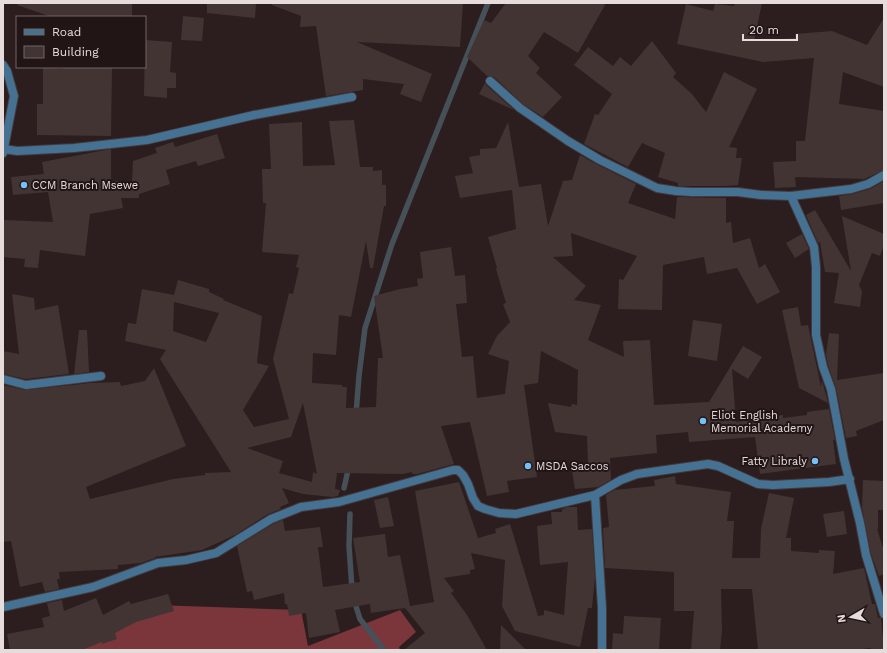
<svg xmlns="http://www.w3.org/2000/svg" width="887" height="653" viewBox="0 0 887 653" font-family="'Work Sans',sans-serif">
<rect width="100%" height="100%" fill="#2c1e1e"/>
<path fill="#7b363b" d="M155,605L301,610L308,646L400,610L416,632L399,647L400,650H85L83,639Z"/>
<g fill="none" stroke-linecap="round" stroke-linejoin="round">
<path stroke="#465059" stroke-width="5.5" d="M356,414L359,376L365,328L392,244L488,3
M344,488L349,466
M350,514L349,546L352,589
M354,600L360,619L384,650"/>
</g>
<path fill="#433434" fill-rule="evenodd" d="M18,3H132V17L49,16L17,5Z
M207,3H256L255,18L207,13Z
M272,3H463L460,47L357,42L432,74L421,102L400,94L404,84L363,79V90L326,96L316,26L300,27L301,16L272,5Z
M506,3H606L578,53L544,32L528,56L540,68L536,73L562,97L543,117L523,104L494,77L491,76H487L467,57L484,20L491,23Z
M735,3H762L754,41L795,38V34L832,31L867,45L884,18V87L843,72L839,104L884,111V170L862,180L863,179L795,177L796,187L775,188L773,162L796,161V141H805L814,58L763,62L677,44L686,4L713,11L715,4L734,6Z
M183,16L204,18L202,41L181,40Z
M145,40L172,42L170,72L176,73V88H167V98L144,96Z
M652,41L676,73L673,77L692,94L706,112L724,72L757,89L729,147L737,148L736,158H742L738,185L726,186H678V183L658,177L665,153L642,143L628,167L584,144L595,114L598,115L612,94L574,65L588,47L613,66L620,57L631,66Z
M63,67H112L111,136L37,135V104H43V68L63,69Z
M485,83L486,85L514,110L479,94Z
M354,120L360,167H373V171L382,170V185H386V206H384L373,268H370L366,241L351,317L339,315L336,355L313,353L312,383L342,385V387H347L346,408L376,407L378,358H383L374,296L400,289L418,286L417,279L423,278L420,252L451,247L455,276L465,275L467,303L456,304L462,357L473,356L477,398L505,394L509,361L488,354L497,336L510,322L503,304L506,303L496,269L497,268L488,237L516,229L512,190L460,198L455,176L473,173L469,157L480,155V149L496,148L508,122L519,187L541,184L548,226L563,181L572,180L580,155L598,165L636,184L628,203L675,219L677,197L726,198V223L731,222L733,243L750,238L759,268L765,264L780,292L757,304L737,268L707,274L704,257L663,265L662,310L618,309L619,279L623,280L637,256L571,233L573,256L553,257L586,286L574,300L601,305L588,340L624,357L623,341L650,340L654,405L709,402L743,346L762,357L748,379L732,369L736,422L783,415V418L807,415V412L829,409L835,440H833L836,464L760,474L755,437L689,442L688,432L656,435L657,453L610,458L611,480L598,487L575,489L571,465L588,463L587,436L555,432L548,403L571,407L572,404L577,405L578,370L541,351L538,383L524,385L537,477L507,481L509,492L487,496L470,422L441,426L454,464L417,474H412V472L403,474L337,473L335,489L340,490L338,496L332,497L303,494L282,488L289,503L280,507L281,509L268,514L235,535L202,550L155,557V558L141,563L118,565V569L59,572L60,579H57L59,589L45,592L42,582L20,587L11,541L3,542V385L26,390L71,385L73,386V385L90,383L120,382L121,386L145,381L154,368L186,446L86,487L90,499L173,479L205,475V473L231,472L160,359L166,350L125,341L128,323L136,324L142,289L174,295L178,280L209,289V292L224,299L223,300L262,316L257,363L269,366L243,410L254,427L289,419L273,359L289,293L293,294L299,268L296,267L299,255L262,252L266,203H263L262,169H271L269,124L302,122L303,166L335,165L329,121ZM174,302L219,313L206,342L173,331ZM303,403L317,474L313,472L312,482L279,473L283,461L247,448L291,437Z
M217,134L225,158L198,166L196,161L166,170L170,184L139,194V198H121L123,208L90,214L85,256L40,250L38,268L24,267L25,259L3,257V220L53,222L48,192L13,195L11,177L44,174L42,162L111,149V181L132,182L133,161L157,153L155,148L173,142L175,147Z
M884,181V203L841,210L839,196L852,194L870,189Z
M815,210L851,271L842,216L884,234V245L880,256L872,253L859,285L862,291L860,307L834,303L839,273L825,272L820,242L818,243L806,215Z
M802,234L809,249L795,258L786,243Z
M12,294L34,298L35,310L58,305L69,374L26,379L3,374V351L19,354Z
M798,307L801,326L808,325L821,387L822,380L828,403L799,388L782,310Z
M693,320L722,324L717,361L688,356Z
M79,330H87L89,372L74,374Z
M829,333L839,334L837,380L884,373V420L856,431L857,436L846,438L836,388L828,365L826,354Z
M675,476L676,484L731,492L727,521H734L732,558H760L761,529L769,493L794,498L786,538H791V551L819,553V550L835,551L833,574L864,568L872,604H875L878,618H881L884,650H871V648L854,650H758L752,589H721L722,631L720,650H691L694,611H674V572L605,568L603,528L609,527L606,495L614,490L655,486L654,480Z
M863,480L884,481V510H878V529H877L884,551V574L879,576L871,554L862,508Z
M459,482L478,538L496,533L495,529L510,524L538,616L544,615V610L564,615L568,562L540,565L537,526L552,524L551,512H562V509L567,507H577L578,530L592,529L595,577L592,608H588L580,647L515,631L502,606L505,560L471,553L475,569L470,570V574L444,578L454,591L451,593L467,615L487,650H404L425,633L405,608L371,613L370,604L335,610L340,632L309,638L306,613L289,616L287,604H285L284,593L254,600L252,591L247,592L237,546L273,524L283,520L285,531L320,527L323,547H318L323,587L360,582L353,538L385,534L388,557L400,555L410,606L434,602L415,491Z
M388,497L394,526L380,528L374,500Z
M844,511L847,534L827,537L823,514Z
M168,594L174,611L136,622L115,633L117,639L102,644V642L82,650H10L7,634L44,627L42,618L50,616L47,603L62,600L64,611L96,598L103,615L129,601L131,604Z
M624,616L661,618L659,650H612L613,633L623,634Z
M501,625L526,650H500Z"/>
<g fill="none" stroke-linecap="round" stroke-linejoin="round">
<defs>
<path id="minor" d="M3,65L7,71L14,96L3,153
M490,81L520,108L568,141L600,160L657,188L676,191L691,192H738L761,195L791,196L851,189L868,184L884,175
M4,149L17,151L74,148L147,140L254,115L352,97
M791,196L814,247L816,267V335L823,367L831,389L844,459L860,523L866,555L884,614
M3,379L26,385L101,376
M595,495L602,608V650
M3,607L93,587L158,563L186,560L216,553L271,519L301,507L339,502L453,470H458L463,475L468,484L473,498L478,506L485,509L499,513L516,514L595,495L621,480L637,474L708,464L718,466L758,484L773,485L829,482L850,479"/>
</defs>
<use href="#minor" stroke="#463939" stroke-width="10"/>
<use href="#minor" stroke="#457292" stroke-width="8"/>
</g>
<g fill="#74c0f6" stroke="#221515" stroke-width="1.5">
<circle cx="24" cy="185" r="4"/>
<circle cx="703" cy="421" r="4"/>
<circle cx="815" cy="461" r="4"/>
<circle cx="528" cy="466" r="4"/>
</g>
<g text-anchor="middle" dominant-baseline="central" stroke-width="4" stroke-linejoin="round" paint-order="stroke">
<g font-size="11" fill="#e6dcdc" stroke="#221515" text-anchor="start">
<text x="32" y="185">CCM Branch Msewe</text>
<text x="711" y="415">Eliot English<tspan x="711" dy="13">Memorial Academy</tspan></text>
<text x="807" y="461" text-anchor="end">Fatty Libraly</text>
<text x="536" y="466">MSDA Saccos</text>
</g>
</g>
<rect width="887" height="653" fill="none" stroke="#e6dcdc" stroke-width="8"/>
<rect x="16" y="16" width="130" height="52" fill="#221515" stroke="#706565"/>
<rect x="24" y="29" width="20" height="6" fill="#457292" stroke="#706565"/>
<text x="52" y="36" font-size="12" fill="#e6dcdc">Road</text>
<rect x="24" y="46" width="20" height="12" fill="#433434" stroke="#706565"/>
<text x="52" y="56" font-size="12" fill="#e6dcdc">Building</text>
<g transform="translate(851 617) rotate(261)" stroke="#221515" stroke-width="3" paint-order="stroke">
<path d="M0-3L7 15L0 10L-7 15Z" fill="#e6dcdc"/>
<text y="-6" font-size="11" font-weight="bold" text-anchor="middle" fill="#e6dcdc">N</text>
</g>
<path d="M743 34v6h54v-6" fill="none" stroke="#e6dcdc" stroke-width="2"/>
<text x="749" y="34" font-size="12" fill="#e6dcdc" stroke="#221515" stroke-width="3" paint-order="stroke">20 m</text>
</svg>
